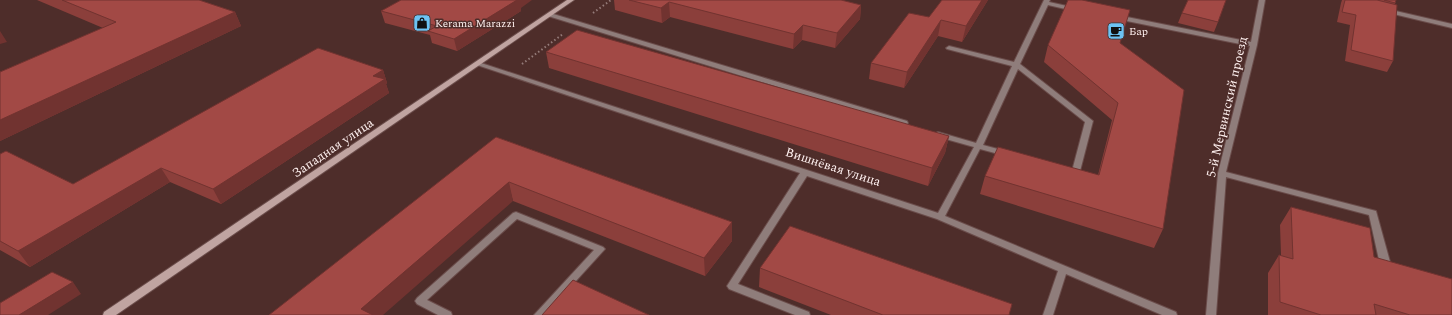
<svg xmlns="http://www.w3.org/2000/svg" width="1452" height="315" viewBox="0 0 1452 315" font-family="Spectral,serif">
<rect width="100%" height="100%" fill="#4e2d2a"/>
<g fill="none" stroke-linecap="round" stroke-linejoin="round">
<defs>
<path id="lane" d="M1044,0H1050L1049,2L1076,8L1077,9L1074,11L1048,5L1020,64L1093,121L1079,175L1075,178L1067,175L1066,173L1067,171H1072L1085,122L1018,69L983,145L1009,152L1010,154L1006,156L980,149L945,216L1176,312L1177,315H1162L1066,274L1053,315H1043L1058,271L937,219L807,176L738,284L809,312L810,315H795L729,289L727,286L800,173L477,65L476,64L479,62L481,63L938,213L974,147L935,136L934,134L938,132L976,143L1012,66L947,49L946,48L949,46L1014,62Z
M1259,0H1265L1257,45L1226,172L1376,211L1392,269L1390,271L1387,272L1383,271L1381,269L1369,215L1226,177L1216,315H1206L1218,173L1250,46L1117,19L1114,17L1117,15L1251,42Z
M1387,9L1452,24V28L1385,12V10Z
M550,13L907,121L908,123L907,125H901L548,16L547,15Z
M516,212L603,247L605,249L545,315H534L594,250L517,219L427,300L451,312L452,315H438L417,304L415,301L417,298L513,213Z"/>
<path id="secondary" d="M567,0H574L116,315H103L104,312Z"/>
</defs>
<use href="#lane" stroke="#6a4c4a" stroke-width="2"/>
<use href="#secondary" stroke="#6a4c4a" stroke-width="2"/>
<path stroke="#947b79" stroke-width="2" stroke-dasharray="1.5 2.5" stroke-linecap="butt" d="M593,13L611,0
M522,64L563,34"/>
<use href="#lane" fill="#8f7d7b" fill-rule="evenodd"/>
<use href="#secondary" fill="#c0a4a1" fill-rule="evenodd"/>
</g>
<path fill="#8b3f3b" d="M37,0H199L235,12L241,26L0,141V72L103,28Z
M614,0H841L861,5L860,19L835,48L802,40L793,49L670,17L662,23L615,10Z
M988,0L962,42L938,36L904,88L869,79L871,63L929,17Z
M1342,0H1396L1395,4L1393,61L1387,72L1345,61L1350,25L1337,22L1341,3Z
M521,8V11L457,51L432,43L430,35L385,23L381,11Z
M1182,13L1218,22L1214,32L1178,23Z
M1120,43L1163,229L1154,248L980,194L985,176L1098,175L1112,120L1044,62L1048,45Z
M546,52L949,136L945,153L928,186L549,68Z
M383,70L387,83L386,84L389,93L221,204L170,182L30,267L0,250V154L73,184Z
M496,137L732,222V241L705,276L513,201Z
M1291,207L1374,257L1452,315H1268V273L1279,255H1281L1280,225Z
M760,268L1009,315H831L759,287Z"/>
<path fill="#713330" d="M514,0H532L521,8V11L457,51L454,39Z
M982,0H988L962,42L966,26Z
M669,2L670,17L662,23L661,8Z
M861,5L860,19L835,48L837,33Z
M235,12L241,26L0,141V120Z
M941,20L938,36L904,88L907,72Z
M803,25L802,40L793,49L794,34Z
M0,31L7,42L0,44Z
M383,70L387,83L386,84L389,93L221,204L213,189L373,76Z
M949,136L945,153L928,186L932,168Z
M161,168L170,182L30,267L18,251Z
M509,182L513,201L383,315H363L361,309Z
M732,222V241L705,276L704,258Z
M73,282L81,294L48,315H19Z"/>
<path fill="#a24945" stroke="#713330" d="M62,0H199L235,12L0,120V72L116,22Z
M401,0H517L454,39L428,31L437,26L381,11Z
M629,0H841L861,5L837,33L803,25L794,34L669,2L661,8Z
M942,0H982L966,26L941,20L907,72L871,63L909,13L929,17Z
M1068,0H1082L1130,10L1120,43L1184,90L1163,229L985,176L998,147L1099,175L1118,103L1048,45Z
M1188,0H1226L1218,22L1182,13Z
M1345,0H1377L1397,5L1393,61L1351,50L1356,15L1342,12Z
M1384,0H1396L1395,3Z
M577,30L949,136L932,168L546,52Z
M318,48L383,70L373,76L385,79L213,189L161,168L18,251L0,241V154L6,151L73,184Z
M496,137L732,222L704,258L509,182L361,309L373,315H269Z
M1291,207L1370,228L1374,257L1452,279V315H1410L1374,304L1376,315H1321L1280,302L1279,255L1293,259Z
M790,226L1012,304L1009,315H883L760,268Z
M52,272L73,282L19,315H0V303Z
M573,280L649,315H542Z"/>
<defs>
<symbol id="shop-square" viewBox="-11 -11 22 22"><rect x="-9" y="-9" width="18" height="18" rx="4" fill="#6cc3f3" stroke="#4e2d2a"/><path d="M-5-2.5h2.3a2.7 3.5 0 0 1 5.4 0H5L5.5 6h-11ZM-1.5-2.5h3a1.5 2.3 0 0 0-3 0Z" fill="#111"/></symbol>
<symbol id="cafe-square" viewBox="-11 -11 22 22"><rect x="-9" y="-9" width="18" height="18" rx="4" fill="#6cc3f3" stroke="#4e2d2a"/><path d="M-5.5-4.5H6V0H3Q3 3.5 0 3.5H-2.5Q-5.5 3.5-5.5 0ZM3-3.2v2h1.7v-2ZM-6 4.5H4V6H-6Z" fill="#111"/></symbol>
</defs>
<g fill-rule="evenodd">
<use href="#shop-square" x="412" y="13" width="20" height="20"/>
<use href="#cafe-square" x="1106" y="21" width="20" height="20"/>
</g>
<g text-anchor="middle" dominant-baseline="central" stroke-width="3" stroke-linejoin="round" paint-order="stroke">
<g font-size="11" fill="#fef0ef" stroke="#4e2d2a" text-anchor="start">
<text x="435" y="23">Kerama Marazzi</text>
<text x="1129" y="31">Бар</text>
</g>
<g font-size="13" fill="#fef0ef" stroke="#4e2d2a">
<text transform="translate(1227 107) rotate(-77)">5-й Мервинский проезд</text>
<text transform="translate(333 148) rotate(-34)">Западная улица</text>
<text transform="translate(833 167) rotate(18)">Вишнёвая улица</text>
</g>
</g>
</svg>
